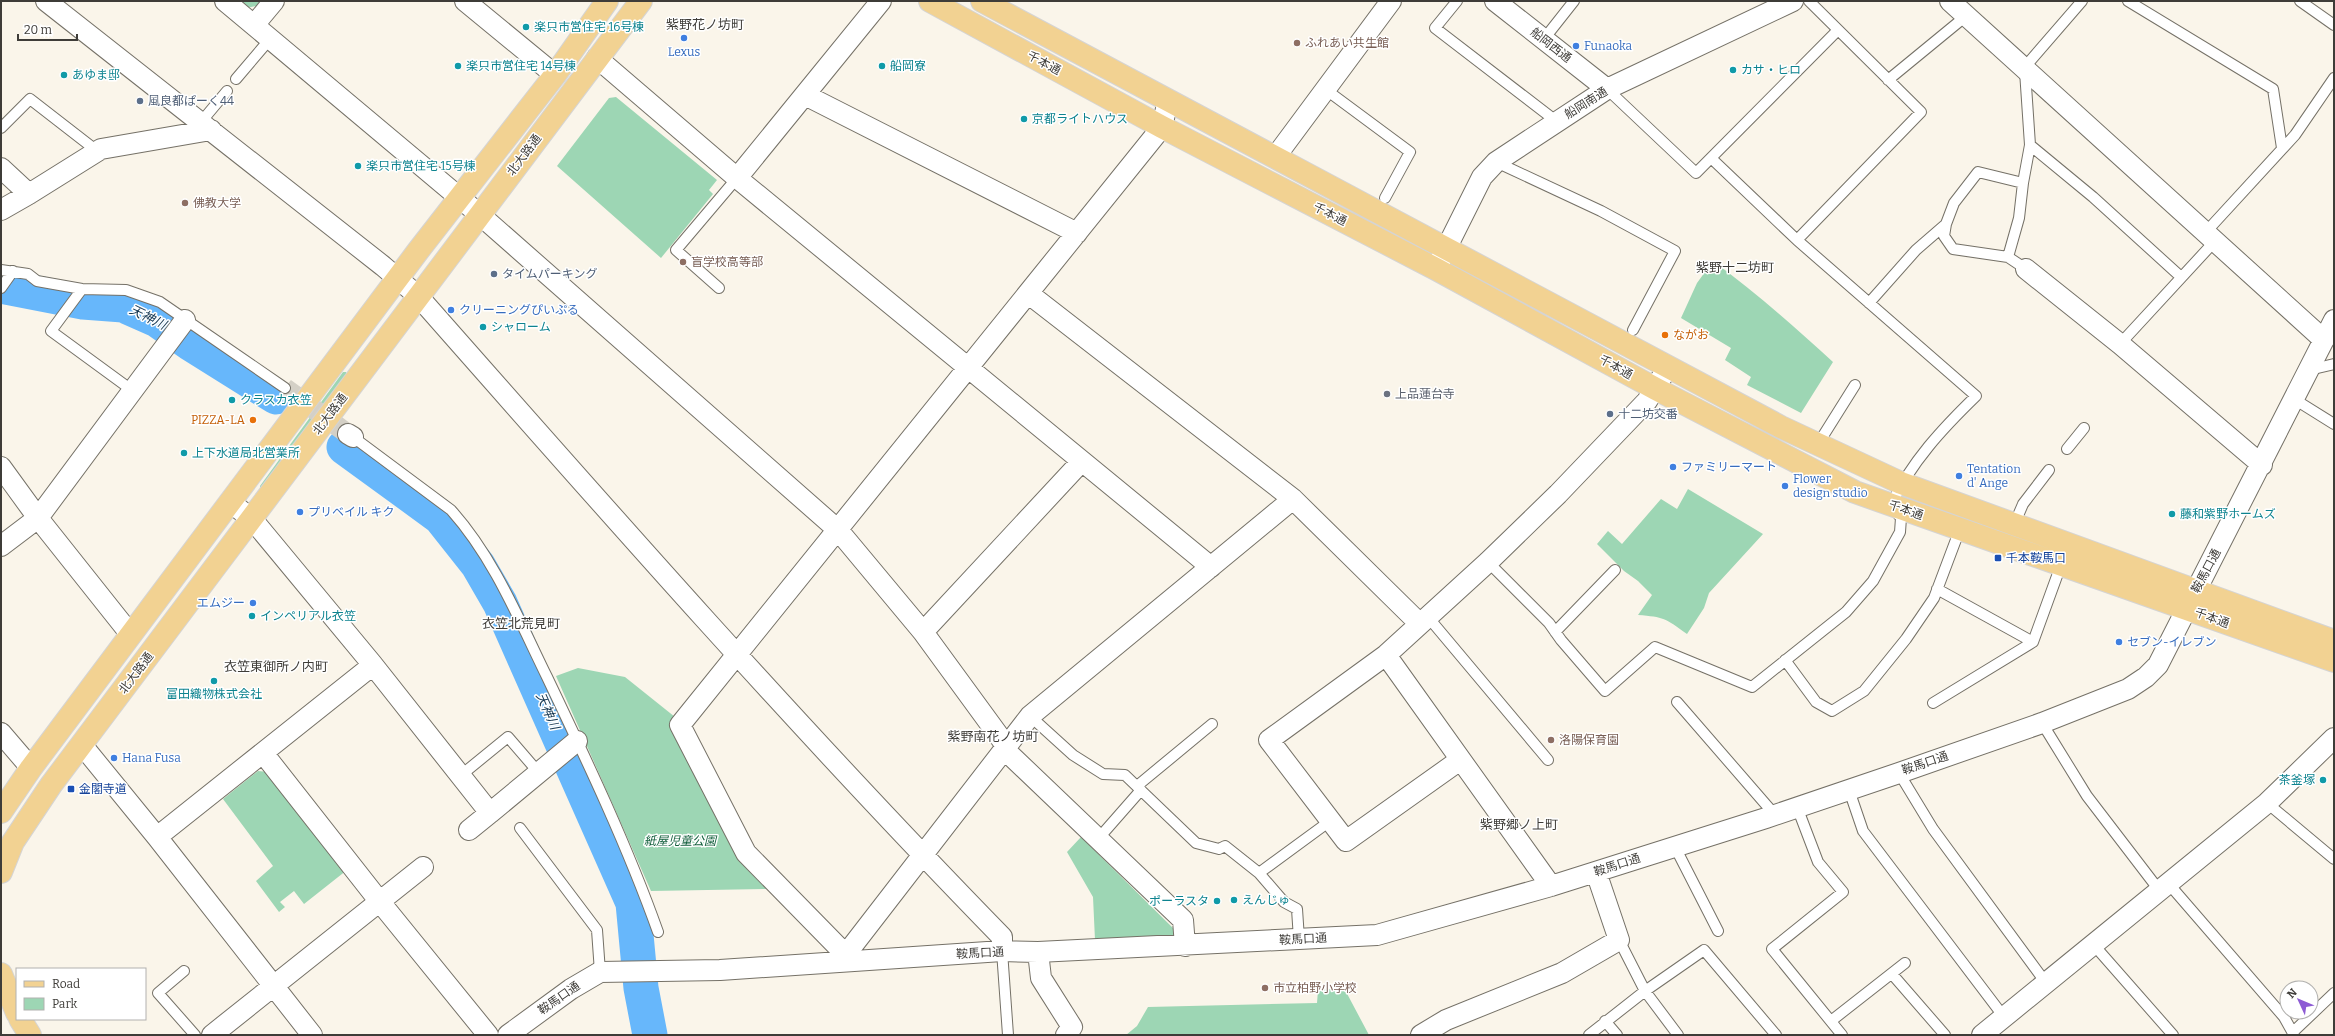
<svg xmlns="http://www.w3.org/2000/svg" width="2335" height="1036" viewBox="0 0 2335 1036" font-family="Bitter,'Noto Sans JP',serif">
<rect width="100%" height="100%" fill="#faf5ea"/>
<path fill="#9dd6b4" d="M237,1H267L265,4L246,8Z
M616,97L717,180L709,190L713,194L661,258L557,166L609,98Z
M1713,261C1755,292 1794,326 1833,362L1801,413L1747,385L1751,377L1725,360L1731,348L1681,318L1697,283Z
M343,372H346L347,375L263,489H260V486Z
M1688,489L1763,534L1709,593L1704,608L1687,634C1665,618 1664,617 1638,615L1652,595L1638,581L1624,571L1597,544L1608,531L1622,544L1661,499L1677,509Z
M578,668L625,677L675,717L743,862L767,889L651,891L556,676Z
M258,771L269,772L347,870L304,904L294,891L280,902L285,907L279,912L256,881L273,866L223,799Z
M1081,837L1175,930V936L1095,940L1093,897L1067,852Z
M1344,988L1369,1035H1126L1137,1026L1148,1007L1317,1003L1318,990Z"/>
<g fill="none" stroke-linecap="round" stroke-linejoin="round">
<path stroke="#67b7fb" stroke-width="35" d="M1,286L83,302L123,305L157,320L191,344L276,397
M344,447L440,517L478,565L500,603L633,903L641,988L650,1035"/>
<path stroke="#d4d0c6" stroke-width="20" stroke-dasharray="20 10" stroke-linecap="butt" d="M285,388L348,434"/>
<defs>
<path id="service" d="M1457,1L1435,28L1556,121
M2128,1L2273,89L2282,148
M2300,1L2334,25
M1544,39L1574,1
M2024,68L2082,1
M2025,71L2030,145L2093,197L2181,277
M236,79L270,39
M1888,80L1966,16
M1325,89L1410,152L1385,198
M1607,89L1696,173L1838,30
M201,122L227,91
M1,128L30,99L97,151
M1496,162L1601,211L1675,251L1633,330
M2023,183L2030,145
M1946,224L1944,236L1953,249L2008,257L2026,269
M2205,233L2295,135L2334,78
M1797,240L1921,112L1809,1
M1,270L28,274L37,281L82,289L126,290L160,302L285,388
M1,288L13,271
M719,288L676,250L737,178
M82,289L51,331L133,391
M1869,303L1916,250L1946,224L1954,203L1978,172L2023,183L2019,218L2008,257
M2120,344L2215,241
M2309,370L2334,364
M2294,399L2334,424
M353,437L451,510C494,558 519,620 547,677C587,761 627,845 658,932
M1818,444L1855,385
M2067,449L2084,428
M2014,525L2023,504L2049,470
M1488,562L1549,623L1561,640L1605,691L1655,647L1752,687L1846,612L1873,581L1900,532L1901,518L1891,505C1911,462 1943,428 1976,396L1797,240L1711,158
M1937,589L2033,642
M1428,617L1548,760
M1555,632L1615,570
M1785,660L1816,702L1832,711L1864,691L1906,639L1934,598L1960,529
M1677,702L1775,815
M1933,703L2033,642L2061,565
M1030,716L1073,755L1103,774L1125,775L1196,843L1219,849L1225,846L1259,873L1284,902L1297,909L1299,939
M2042,723L2087,796L2159,890
M1899,773L1933,829L2046,983
M460,776L508,737L539,773
M1137,786L1212,724
M1849,790L1863,831L2004,1017
M2267,803L2334,859
M1797,807L1818,862L1843,892L1772,949L1842,1035
M520,828L597,930L600,972
M1098,839L1141,790
M1675,847L1718,931
M1259,873L1330,821
M2168,883L2284,1017L2294,1035
M1619,940L1645,991L1678,1035
M2093,944L2173,1035
M1002,951L1008,1035
M184,971L158,993L195,1035
M1892,974L1945,1035
M1605,1021L1617,1035
M1831,1021L1905,963
M2293,1032L2334,993
M1589,1035L1645,991L1704,950L1776,1035"/>
<path id="minor" d="M46,1L383,266L418,296C609,513 800,730 1002,937V951
M225,1L479,214L838,530L923,632L1007,747
M465,1L555,75
M1495,1L1607,89
M1950,1L2324,340
M254,25L274,1
M597,58L737,178L1211,567
M805,95L1077,233
M1276,156L1391,1
M1,168L29,194
M737,178L881,1
M1,210L29,194L101,149L211,130
M1436,269L1482,177L1496,162L1607,89L1793,1
M2026,269L2120,344L2262,465
M1029,294L1293,499L1420,624
M348,434L353,437
M1,467L38,518L131,635
M230,502L252,519L373,665L490,813L469,830
M1,546L38,518L185,320
M923,632L1081,462
M1386,655L1551,886
M1,733L31,768
M82,745L157,837L312,1035
M1005,750L1183,920L1185,946
M263,753L380,902L488,1035
M1460,760L1346,841L1269,740L1386,655L1488,562L1558,494L1647,401L1668,367
M490,813L577,741
M157,837L373,665
M1038,952L1041,978L1072,1027L1066,1035
M845,954L746,853L680,725L1162,127L1168,100
M840,962L1030,716L1293,499
M212,1035L423,867
M508,1035L571,989L600,972L720,970L1002,951L1038,952L1377,935L1551,886L1766,818L1899,773L2042,723L2128,689L2146,677L2158,665L2334,320
M1421,1035L1446,1020L1562,973L1619,940L1596,872
M1982,1035L2267,803L2334,738"/>
<path id="primary" d="M930,1L1162,127L1436,269L1656,389L1855,492L2334,661
M982,1L1781,427L1901,483L2334,641
M1,812L31,768L418,251L555,75L607,1
M1,872L13,842L51,785L641,1
M1,974L17,1013
M20,1019L30,1035"/>
</defs>
<use href="#service" stroke="#757167" stroke-width="12"/>
<use href="#minor" stroke="#757167" stroke-width="22"/>
<use href="#primary" stroke="#d5d4d3" stroke-width="24"/>
<use href="#service" stroke="#fff" stroke-width="10"/>
<use href="#minor" stroke="#fff" stroke-width="20"/>
<use href="#primary" stroke="#f2d292" stroke-width="22"/>
</g>
<g fill="#0f9aa8" stroke="#fff" stroke-width="1.5">
<circle cx="526" cy="27" r="4"/>
<circle cx="458" cy="66" r="4"/>
<circle cx="882" cy="66" r="4"/>
<circle cx="1733" cy="70" r="4"/>
<circle cx="64" cy="75" r="4"/>
<circle cx="1024" cy="119" r="4"/>
<circle cx="358" cy="166" r="4"/>
<circle cx="483" cy="327" r="4"/>
<circle cx="232" cy="400" r="4"/>
<circle cx="184" cy="453" r="4"/>
<circle cx="2172" cy="514" r="4"/>
<circle cx="252" cy="616" r="4"/>
<circle cx="214" cy="681" r="4"/>
<circle cx="2323" cy="780" r="4"/>
<circle cx="1234" cy="900" r="4"/>
<circle cx="1217" cy="901" r="4"/>
</g>
<g fill="#3f7fe0" stroke="#fff" stroke-width="1.5">
<circle cx="684" cy="38" r="4"/>
<circle cx="1576" cy="46" r="4"/>
<circle cx="451" cy="310" r="4"/>
<circle cx="1673" cy="467" r="4"/>
<circle cx="1959" cy="476" r="4"/>
<circle cx="1785" cy="486" r="4"/>
<circle cx="300" cy="512" r="4"/>
<circle cx="253" cy="603" r="4"/>
<circle cx="2119" cy="642" r="4"/>
<circle cx="114" cy="758" r="4"/>
</g>
<g fill="#8d6e63" stroke="#fff" stroke-width="1.5">
<circle cx="1297" cy="43" r="4"/>
<circle cx="185" cy="203" r="4"/>
<circle cx="683" cy="262" r="4"/>
<circle cx="1551" cy="740" r="4"/>
<circle cx="1265" cy="988" r="4"/>
</g>
<g fill="#5c6f8a" stroke="#fff" stroke-width="1.5">
<circle cx="140" cy="101" r="4"/>
<circle cx="494" cy="274" r="4"/>
<circle cx="1610" cy="414" r="4"/>
</g>
<g fill="#e8710a" stroke="#fff" stroke-width="1.5">
<circle cx="1665" cy="335" r="4"/>
<circle cx="253" cy="420" r="4"/>
</g>
<circle fill="#6b7280" stroke="#fff" stroke-width="1.5" cx="1387" cy="394" r="4"/>
<g fill="#1a4fb4" stroke="#fff" stroke-width="1.5">
<rect x="1994" y="554" width="8" height="8" rx="2"/>
<rect x="67" y="785" width="8" height="8" rx="2"/>
</g>
<g text-anchor="middle" dominant-baseline="central" stroke-width="3" stroke-linejoin="round" paint-order="stroke">
<g font-size="12" fill="#0d838f" stroke="#fff" text-anchor="start">
<text x="534" y="27">楽只市営住宅 16号棟</text>
<text x="466" y="66">楽只市営住宅 14号棟</text>
<text x="890" y="66">船岡寮</text>
<text x="1741" y="70">カサ・ヒロ</text>
<text x="72" y="75">あゆま邸</text>
<text x="1032" y="119">京都ライトハウス</text>
<text x="366" y="166">楽只市営住宅 15号棟</text>
<text x="491" y="327">シャローム</text>
<text x="240" y="400">クラスカ衣笠</text>
<text x="192" y="453">上下水道局北営業所</text>
<text x="2180" y="514">藤和紫野ホームズ</text>
<text x="260" y="616">インペリアル衣笠</text>
<text x="214" y="694" text-anchor="middle">富田織物株式会社</text>
<text x="2315" y="780" text-anchor="end">茶釜塚</text>
<text x="1242" y="900">えんじゅ</text>
<text x="1209" y="901" text-anchor="end">ポーラスタ</text>
</g>
<g font-size="12" fill="#785e54" stroke="#fff" text-anchor="start">
<text x="1305" y="43">ふれあい共生館</text>
<text x="193" y="203">佛教大学</text>
<text x="691" y="262">盲学校高等部</text>
<text x="1559" y="740">洛陽保育園</text>
<text x="1273" y="988">市立柏野小学校</text>
</g>
<g font-size="12" fill="#3e3c38" stroke="#fff">
<text transform="translate(1551 45) rotate(38)">船岡西通</text>
<text transform="translate(1044 63) rotate(28)">千本通</text>
<text transform="translate(1586 103) rotate(-32)">船岡南通</text>
<text transform="translate(524 155) rotate(-53)">北大路通</text>
<text transform="translate(1330 214) rotate(27)">千本通</text>
<text transform="translate(1616 367) rotate(29)">千本通</text>
<text transform="translate(330 414) rotate(-53)">北大路通</text>
<text transform="translate(1906 510) rotate(19)">千本通</text>
<text transform="translate(2206 571) rotate(-62)">鞍馬口通</text>
<text transform="translate(2212 618) rotate(20)">千本通</text>
<text transform="translate(136 673) rotate(-53)">北大路通</text>
<text transform="translate(1925 763) rotate(-19)">鞍馬口通</text>
<text transform="translate(1617 865) rotate(-18)">鞍馬口通</text>
<text transform="translate(1303 939) rotate(-3)">鞍馬口通</text>
<text transform="translate(980 953) rotate(-3)">鞍馬口通</text>
<text transform="translate(559 998) rotate(-35)">鞍馬口通</text>
</g>
<g font-size="12" fill="#366cbe" stroke="#fff" text-anchor="start">
<text x="1584" y="46">Funaoka</text>
<text x="684" y="52" text-anchor="middle">Lexus</text>
<text x="459" y="310">クリーニングぴいぷる</text>
<text x="1681" y="467">ファミリーマート</text>
<text x="1967" y="469">Tentation<tspan x="1967" dy="14">d' Ange</tspan></text>
<text x="1793" y="479">Flower<tspan x="1793" dy="14">design studio</tspan></text>
<text x="308" y="512">プリベイル キク</text>
<text x="245" y="603" text-anchor="end">エムジー</text>
<text x="2127" y="642">セブン-イレブン</text>
<text x="122" y="758">Hana Fusa</text>
</g>
<g font-size="12" fill="#4e5e75" stroke="#fff" text-anchor="start">
<text x="148" y="101">風良都ぱーく44</text>
<text x="502" y="274">タイムパーキング</text>
<text x="1618" y="414">十二坊交番</text>
</g>
<g font-size="12" fill="#c56008" stroke="#fff" text-anchor="start">
<text x="1673" y="335">ながお</text>
<text x="245" y="420" text-anchor="end">PIZZA-LA</text>
</g>
<g font-size="12" fill="#5b616d" stroke="#fff" text-anchor="start">
<text x="1395" y="394">上品蓮台寺</text>
</g>
<g font-size="12" fill="#164399" stroke="#fff" text-anchor="start">
<text x="2006" y="558">千本鞍馬口</text>
<text x="79" y="789">金閣寺道</text>
</g>
<g font-size="12" font-style="italic" fill="#105e3b" stroke="#fff">
<text x="680" y="841">紙屋児童公園</text>
</g>
<g font-size="13" fill="#3e3c38" stroke="#fff">
<text x="705" y="24">紫野花ノ坊町</text>
<text x="1735" y="267">紫野十二坊町</text>
<text x="521" y="623">衣笠北荒見町</text>
<text x="276" y="666">衣笠東御所ノ内町</text>
<text x="993" y="736">紫野南花ノ坊町</text>
<text x="1519" y="824">紫野郷ノ上町</text>
</g>
<g font-size="13" font-style="italic" fill="#173954" stroke="#fff">
<text transform="translate(148 317) rotate(26)">天神川</text>
<text transform="translate(548 711) rotate(66)">天神川</text>
</g>
</g>
<rect width="2335" height="1036" fill="none" stroke="#3e3c38" stroke-width="4"/>
<rect x="16" y="968" width="130" height="52" fill="#ffffff" stroke="#b2b1af"/>
<rect x="24" y="981" width="20" height="6" fill="#f2d292" stroke="#b2b1af"/>
<text x="52" y="988" font-size="12" fill="#3e3c38">Road</text>
<rect x="24" y="998" width="20" height="12" fill="#9dd6b4" stroke="#b2b1af"/>
<text x="52" y="1008" font-size="12" fill="#3e3c38">Park</text>
<g transform="translate(2299 1000) rotate(314)"><circle r="19" fill="#ffffff" stroke="#b2b1af"/>
<path d="M0-3L7 15L0 10L-7 15Z" fill="#8d5bd4"/>
<text y="-6" font-size="11" font-weight="bold" text-anchor="middle" fill="#3e3c38">N</text>
</g>
<path d="M18 34v6h59v-6" fill="none" stroke="#3e3c38" stroke-width="2"/>
<text x="24" y="34" font-size="12" fill="#3e3c38" stroke="#ffffff" stroke-width="3" paint-order="stroke">20 m</text>
</svg>
